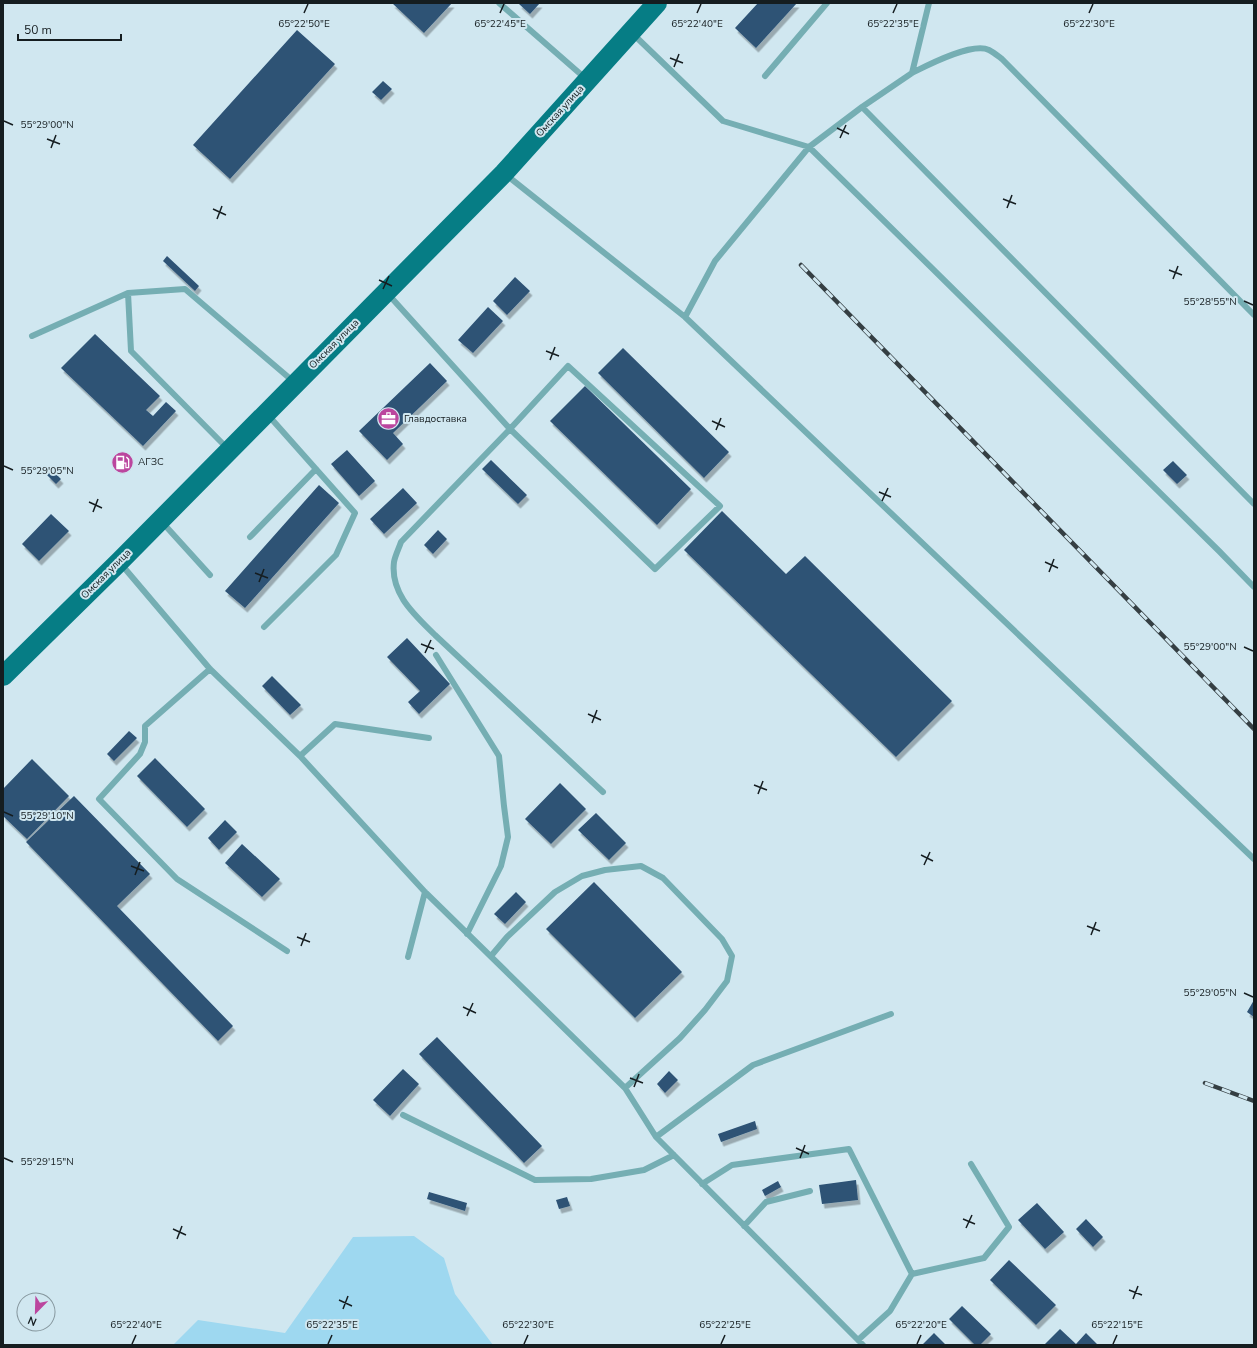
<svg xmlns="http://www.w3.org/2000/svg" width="1257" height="1348" viewBox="0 0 1257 1348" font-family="'Nunito Sans',sans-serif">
<defs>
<filter id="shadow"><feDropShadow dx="2.5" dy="4.5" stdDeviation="0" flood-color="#0004"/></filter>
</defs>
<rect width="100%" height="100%" fill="#d0e7f0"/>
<path fill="#9ed8f0" d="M414,1236L444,1258L455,1294L493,1345H173L198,1320L285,1333L353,1237Z"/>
<path fill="#2d5275" filter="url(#shadow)" d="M392,3H452L424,33Z
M520,3H540L530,14L519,4Z
M758,3H797L756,48L735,28Z
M297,30L335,64L230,179L193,145Z
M383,81L392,89L381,100L372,92Z
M167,256L199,286L195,291L163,261Z
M515,277L530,291L507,315L493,301Z
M488,307L503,321L473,353L458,340Z
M95,334L160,396L146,410L153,416L166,402L176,411L143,446L61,368Z
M623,348L729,452L704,478L598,373Z
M430,363L447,381L393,433L403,444L387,460L359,431Z
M585,386L691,489L657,525L550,421Z
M347,450L375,481L359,496L331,464Z
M491,460L527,495L518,504L482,469Z
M1173,461L1187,475L1177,484L1163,470Z
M52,470L61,479L56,484L47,475Z
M319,485L339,503L245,608L225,591Z
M403,488L417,503L384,534L370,519Z
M722,511L786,574L805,556L952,701L896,757L684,550Z
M51,514L69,531L39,561L22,544Z
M438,530L447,539L433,554L424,545Z
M407,638L450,684L419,714L408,702L420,691L387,657Z
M272,676L301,705L290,715L262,686Z
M129,731L137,738L114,761L107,754Z
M155,758L205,809L187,827L137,776Z
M32,759L69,796L27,839L3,816V789Z
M560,783L586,809L551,844L525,819Z
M74,796L150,874L117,906L233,1026L218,1041L26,842Z
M596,813L626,843L609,860L578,830Z
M225,820L237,832L219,850L208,838Z
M242,844L280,879L262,897L225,863Z
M594,882L682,972L635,1018L546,929Z
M516,892L526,902L505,924L494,914Z
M1254,1000V1017L1247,1012Z
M437,1037L542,1146L524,1163L419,1054Z
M403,1069L419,1084L390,1116L373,1100Z
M669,1071L678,1080L665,1093L657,1084Z
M755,1121L757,1129L721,1142L718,1134Z
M856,1180L858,1200L822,1204L819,1185Z
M778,1181L781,1187L765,1196L762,1190Z
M429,1192L467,1203L465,1211L427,1199Z
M567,1197L570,1206L559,1209L556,1200Z
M1037,1203L1064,1232L1045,1249L1018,1220Z
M1086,1219L1103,1237L1093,1247L1076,1229Z
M1009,1260L1056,1305L1036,1325L990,1280Z
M962,1306L991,1334L980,1345H975L949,1319Z
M1060,1329L1076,1344L1086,1333L1098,1345H1044Z
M934,1333L946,1345H922Z"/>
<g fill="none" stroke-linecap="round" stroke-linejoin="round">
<path stroke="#75aeb3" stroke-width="6" d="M499,3L585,78
M632,33L723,121L809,147L1219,551L1254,587
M912,73C928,65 972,42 989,50C993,52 998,56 1002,59L1254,315
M765,76L827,3
M862,107L1254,504
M505,174L685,317L1254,859
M128,293L131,351L227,448
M388,294L510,429L655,569L720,506L568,366L510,429L401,542C399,548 395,556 394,562C390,594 415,615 435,635L603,792
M685,317L715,261L809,147L862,107L912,73L929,3
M32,336L128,293L185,289L294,382
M162,522L210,575
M250,537L316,469
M121,564L210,669L300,756L425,892L625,1088L656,1137L863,1345
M264,627L336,555L355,513L268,415
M436,655L499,756L504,806L508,837L501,866L467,934
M210,669L145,726V742L140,754L99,799L177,879L287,951
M300,756L335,724L429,738
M491,956L507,937L555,892L582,876L605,870L641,866L663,878L722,939L732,956L727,981L705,1010L680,1038L625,1088
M408,957L425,892
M403,1115L535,1180L591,1179L644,1170L674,1155
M656,1137L753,1065L891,1014
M702,1184L732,1165L849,1149L912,1274
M744,1226L766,1202L810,1191
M858,1340L890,1311L912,1274L984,1258L1009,1227L971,1164"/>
<path stroke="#067d85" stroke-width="20" d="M3,676L119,562L504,173L657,3"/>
<defs>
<path id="rail" d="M801,265L1254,729
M1205,1083L1254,1101"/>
</defs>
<use href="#rail" stroke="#353f43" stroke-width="4.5"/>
<use href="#rail" stroke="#d0e7f0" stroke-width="3" stroke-dasharray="9" stroke-linecap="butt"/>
</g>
<path fill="none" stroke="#151d20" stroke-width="1.5" d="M304,13L308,4M500,13L504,4M697,13L701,4M893,13L897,4M1089,13L1093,4M670,58L683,63M674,67L679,54M4,121L13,125M837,128L849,134M840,138L846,125M47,139L60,144M51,148L56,135M1003,199L1016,204M1007,208L1012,195M213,209L226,215M217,219L222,206M1169,270L1182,275M1173,279L1178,266M379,280L392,286M383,289L389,276M1244,301L1253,305M546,351L559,356M550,360L555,347M712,421L725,427M716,430L721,418M4,466L13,470M879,492L891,497M882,501L888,488M89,502L102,508M93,512L98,499M1045,562L1058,568M1049,572L1054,559M255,573L268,578M259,582L264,569M421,644L434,649M1244,647L1253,651M425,653L431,640M588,714L601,720M592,723L597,710M754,785L767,790M758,794L763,781M4,812L13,816M921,855L933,861M924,865L930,852M131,866L144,871M135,875L140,862M1087,926L1100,931M1091,935L1096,922M297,937L310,942M301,946L306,933M1244,993L1253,997M463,1007L476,1013M467,1016L473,1003M630,1078L643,1083M634,1087L639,1074M796,1148L809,1154M4,1158L13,1162M800,1158L805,1145M963,1219L975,1224M966,1228L972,1215M173,1229L186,1235M177,1239L182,1226M1129,1290L1142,1295M1133,1299L1138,1286M339,1300L352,1306M343,1309L348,1296M132,1344L136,1335M328,1344L332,1335M524,1344L528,1335M721,1344L725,1335M917,1344L921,1335M1113,1344L1117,1335"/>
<defs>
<symbol id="office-disc" viewBox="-11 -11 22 22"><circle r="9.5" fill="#bb469e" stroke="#d0e7f0"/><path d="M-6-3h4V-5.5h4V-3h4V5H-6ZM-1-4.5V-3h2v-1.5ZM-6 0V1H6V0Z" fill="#fff"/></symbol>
<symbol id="fuel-disc" viewBox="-11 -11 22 22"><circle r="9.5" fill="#bb469e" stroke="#d0e7f0"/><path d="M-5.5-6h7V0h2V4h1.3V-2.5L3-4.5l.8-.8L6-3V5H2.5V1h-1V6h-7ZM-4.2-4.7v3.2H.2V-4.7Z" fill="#fff"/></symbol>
</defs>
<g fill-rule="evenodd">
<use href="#office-disc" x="376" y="406" width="25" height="25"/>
<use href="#fuel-disc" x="110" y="450" width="25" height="25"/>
</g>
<g text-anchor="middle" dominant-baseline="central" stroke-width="4" stroke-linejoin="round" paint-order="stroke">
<g font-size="10" fill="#151d20" stroke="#d0e7f0">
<text transform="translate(560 111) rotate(-48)">Омская улица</text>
<text transform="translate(334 344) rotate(-45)">Омская улица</text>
<text transform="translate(106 574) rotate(-45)">Омская улица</text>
</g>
<g font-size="10" fill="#151d20" stroke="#d0e7f0" text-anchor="start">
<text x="404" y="419">Главдоставка</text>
<text x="138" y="462">АГЗС</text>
</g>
</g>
<g font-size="10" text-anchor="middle" fill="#151d20" stroke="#d0e7f0" stroke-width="4" stroke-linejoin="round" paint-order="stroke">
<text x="304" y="27">65°22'50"E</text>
<text x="500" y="27">65°22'45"E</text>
<text x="1089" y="27">65°22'30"E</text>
<text x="697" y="27">65°22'40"E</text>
<text x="893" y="27">65°22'35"E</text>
<text x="47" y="128">55°29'00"N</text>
<text x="1210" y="305">55°28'55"N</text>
<text x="47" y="474">55°29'05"N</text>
<text x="1210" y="650">55°29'00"N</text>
<text x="47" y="819">55°29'10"N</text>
<text x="1210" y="996">55°29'05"N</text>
<text x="47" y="1165">55°29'15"N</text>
<text x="136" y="1328">65°22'40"E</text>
<text x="332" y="1328">65°22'35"E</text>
<text x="528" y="1328">65°22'30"E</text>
<text x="725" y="1328">65°22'25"E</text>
<text x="921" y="1328">65°22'20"E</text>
<text x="1117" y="1328">65°22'15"E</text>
</g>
<rect width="1257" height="1348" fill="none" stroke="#151d20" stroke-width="8"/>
<g transform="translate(36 1312) rotate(203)"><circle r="19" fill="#d0e7f0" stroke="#85969d"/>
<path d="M0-3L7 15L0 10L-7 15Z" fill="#bb469e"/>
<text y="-6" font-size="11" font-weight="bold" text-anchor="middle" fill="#151d20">N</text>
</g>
<path d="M18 34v6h103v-6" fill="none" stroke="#151d20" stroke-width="2"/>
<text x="24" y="34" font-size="12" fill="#151d20" stroke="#d0e7f0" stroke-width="3" paint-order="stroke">50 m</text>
</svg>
